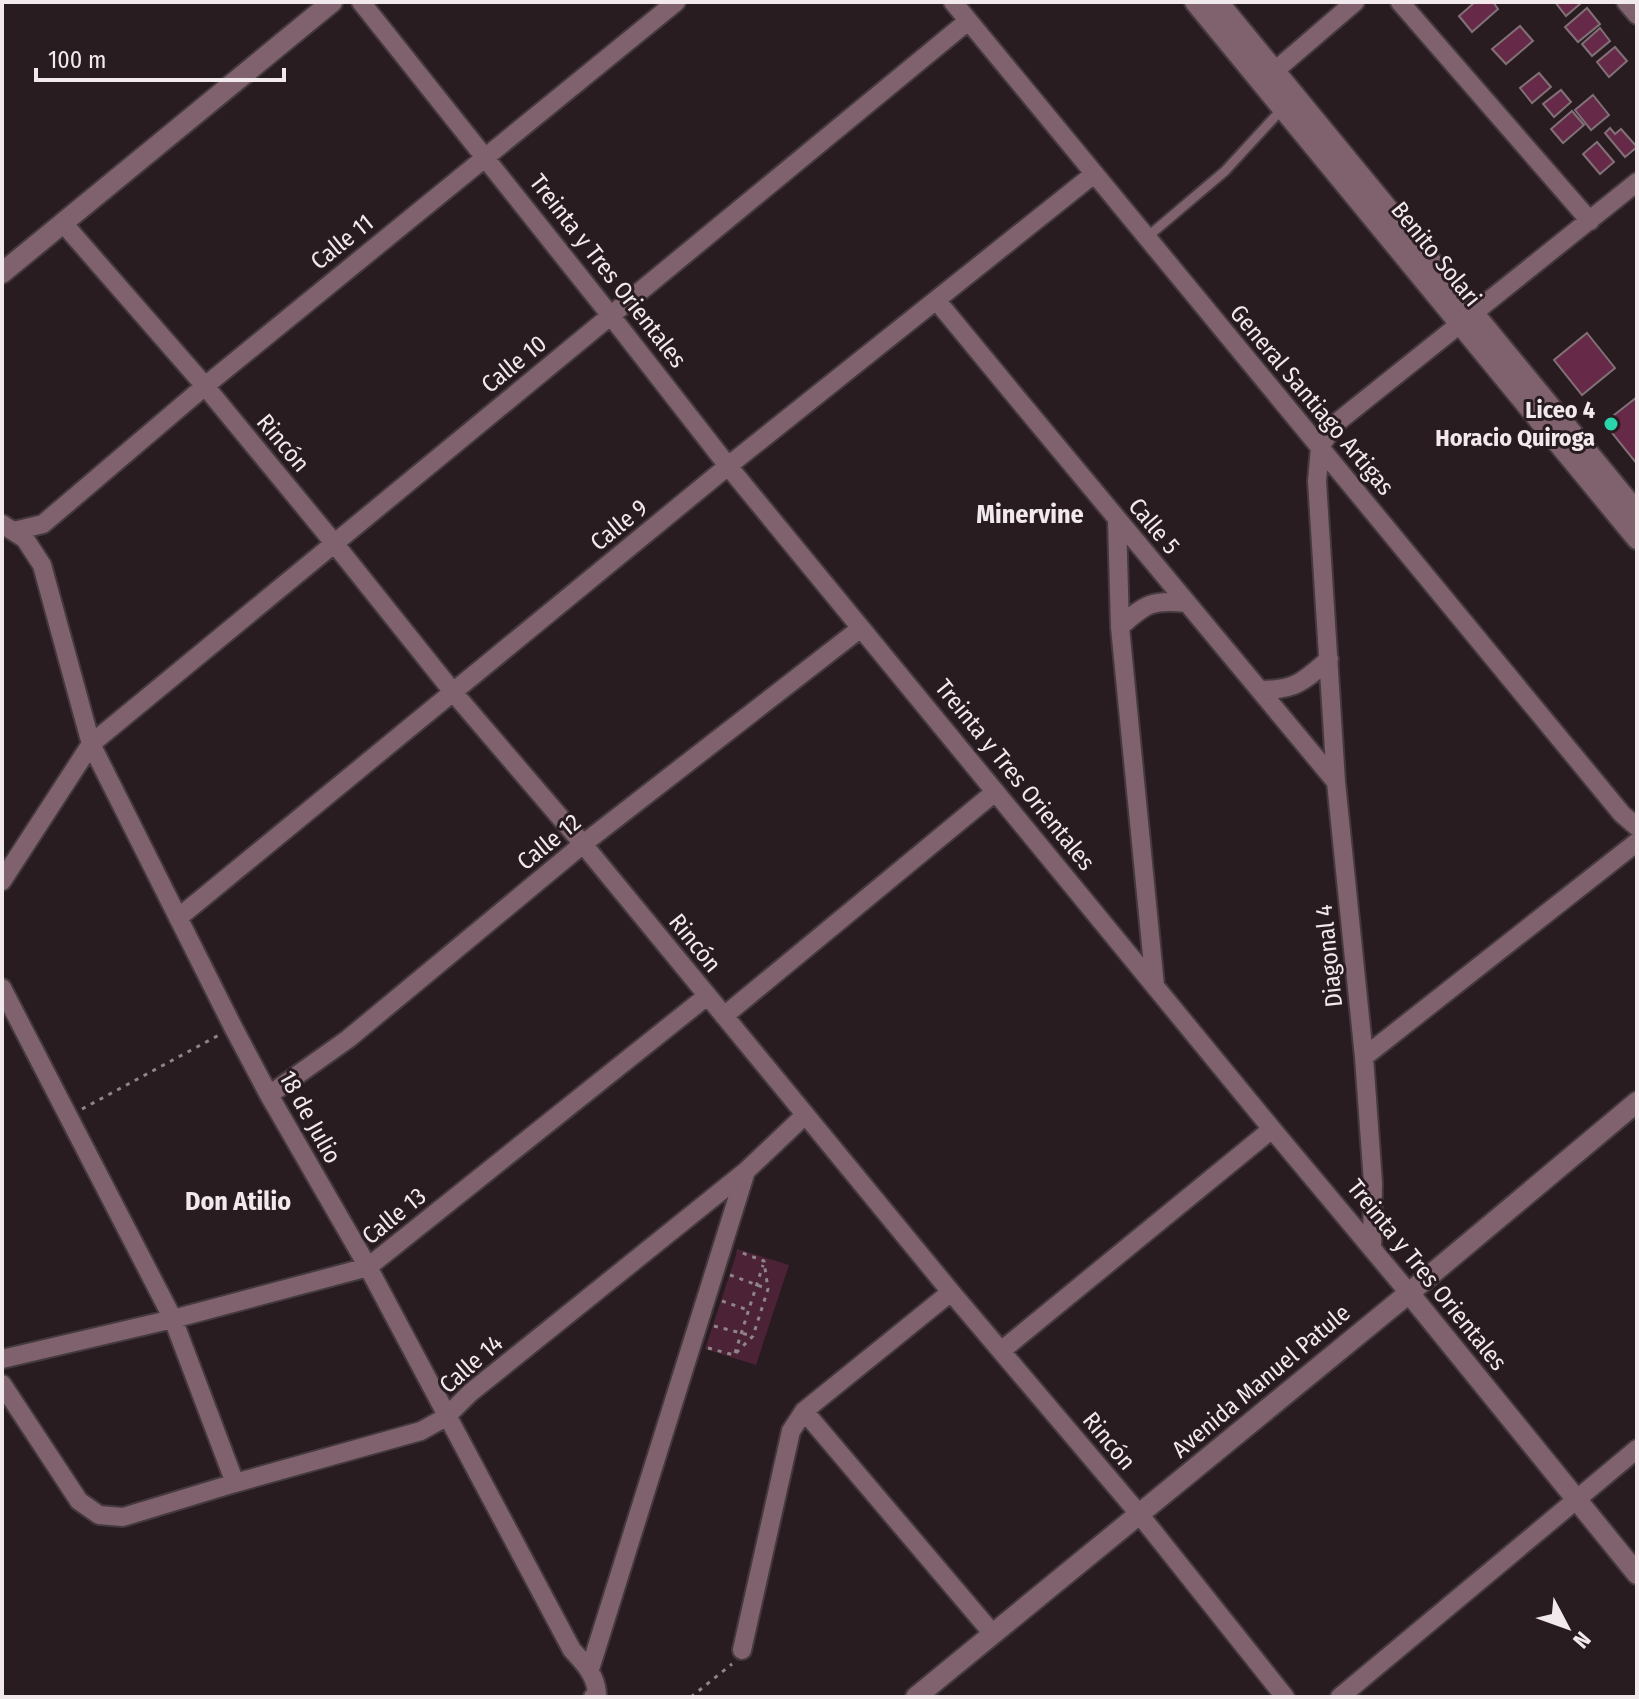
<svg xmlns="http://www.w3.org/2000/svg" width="1639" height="1699" viewBox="0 0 1639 1699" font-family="'Fira Sans Condensed',sans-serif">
<rect width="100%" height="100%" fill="#281c21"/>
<path fill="#4b2236" d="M738,1249L789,1265L756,1365L705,1349Z"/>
<path fill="#662a48" stroke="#807177" stroke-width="2" d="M1475,2H1493L1498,9L1472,32L1459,16Z
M1555,2H1578L1580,4L1566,16Z
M1587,8L1600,24L1578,42L1565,27Z
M1520,26L1533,41L1506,64L1492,49Z
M1600,28L1610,41L1592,56L1582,44Z
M1615,47L1627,61L1609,77L1597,62Z
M1539,73L1551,87L1532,103L1520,88Z
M1561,90L1571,102L1554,117L1543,104Z
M1593,95L1609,115L1591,130L1575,110Z
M1572,111L1584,125L1563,143L1551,129Z
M1610,128L1615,134L1621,129L1637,147L1625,157L1605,133Z
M1597,142L1614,162L1600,174L1583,154Z
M1587,333L1615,368L1582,395L1554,360Z
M1637,397V464L1604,423Z"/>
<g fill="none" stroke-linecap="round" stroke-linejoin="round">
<defs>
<path id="service" d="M1146,238L1225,171L1283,108"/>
<path id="minor" d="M361,2L611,316L728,466L1272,1129L1409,1293
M953,2L1622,814L1637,827
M1400,2L1590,221
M1626,2L1637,15
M1263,81L1355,2
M63,223L205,386L334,543L453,692L583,844L951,1292L1140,1515L1285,1697
M937,301C1069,462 1203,621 1336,782
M1117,520L1120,627L1155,986
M2,524L25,539L42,565L91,744L233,1027L269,1095L368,1267L572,1650C584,1663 596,1675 597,1694L593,1697
M14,531L43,524L205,386L676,2
M1120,627C1145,604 1152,599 1187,603
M1260,690C1295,690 1303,682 1329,659
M2,881L91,744L968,21
M178,918L728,466L1094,174
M2,988L173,1319L235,1483
M724,1016L995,792
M1364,1057L1637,842
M269,1095L348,1039L583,844L861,628
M1372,1249L1373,1183L1364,1057L1336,782L1317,481L1320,447L1335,424L1637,182
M1001,1351L1272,1129
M2,1359L173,1319L368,1267L707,996
M2,1384L79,1501L99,1515L123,1517L235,1483L421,1431L446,1417L470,1393L746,1171L805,1115
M804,1411L993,1634
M742,1650L791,1431L804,1411L951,1292
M590,1669L746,1171
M1340,1697L1637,1449"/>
<path id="tertiary" d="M1195,2L1637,539
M1218,2L1637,512
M2,273L332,2
M1409,1293L1637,1574
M916,1697L1409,1293L1637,1102"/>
</defs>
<use href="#service" stroke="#44393d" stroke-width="13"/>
<use href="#minor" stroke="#44393d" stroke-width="22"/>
<use href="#tertiary" stroke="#44393d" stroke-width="24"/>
<path stroke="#8f8589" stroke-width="3" stroke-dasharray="4 6" stroke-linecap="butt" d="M82,1109L219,1035
M730,1275L768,1289
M722,1301L748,1310
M714,1326L753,1336
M708,1348L734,1355L753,1336L768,1289L764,1261L737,1251
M735,1353L763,1265
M691,1697L732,1664"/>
<use href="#service" stroke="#7f626e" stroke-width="9"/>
<use href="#minor" stroke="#7f626e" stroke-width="18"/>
<use href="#tertiary" stroke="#7f626e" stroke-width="20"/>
</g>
<circle fill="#2ad5ac" stroke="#281c21" stroke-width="3" cx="1611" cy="424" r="8"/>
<g text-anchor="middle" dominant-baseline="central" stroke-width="6" stroke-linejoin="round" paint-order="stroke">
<g font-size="24" fill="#f1e9ec" stroke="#281c21">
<text transform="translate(342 242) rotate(-39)">Calle 11</text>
<text transform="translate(1436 254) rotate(51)">Benito Solari</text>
<text transform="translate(608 271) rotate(52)">Treinta y Tres Orientales</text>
<text transform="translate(514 364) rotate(-39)">Calle 10</text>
<text transform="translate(1312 400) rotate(50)">General Santiago Artigas</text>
<text transform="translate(283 443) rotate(50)">Rincón</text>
<text transform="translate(619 525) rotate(-39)">Calle 9</text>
<text transform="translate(1154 526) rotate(50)">Calle 5</text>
<text transform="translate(1015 775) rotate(51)">Treinta y Tres Orientales</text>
<text transform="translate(549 842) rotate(-39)">Calle 12</text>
<text transform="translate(695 943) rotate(51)">Rincón</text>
<text transform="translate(1329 956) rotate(-96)">Diagonal 4</text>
<text transform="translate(310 1117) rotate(61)">18 de Julio</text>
<text transform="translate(394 1216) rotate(-39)">Calle 13</text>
<text transform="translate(1427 1275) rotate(51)">Treinta y Tres Orientales</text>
<text transform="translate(471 1364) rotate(-41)">Calle 14</text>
<text transform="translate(1261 1381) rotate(-40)">Avenida Manuel Patule</text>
<text transform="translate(1109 1441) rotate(50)">Rincón</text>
</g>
<g font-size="24" font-weight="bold" fill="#f1e9ec" stroke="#281c21" text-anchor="end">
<text x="1595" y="410">Liceo 4<tspan x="1595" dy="28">Horacio Quiroga</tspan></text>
</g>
<g font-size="26" font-weight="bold" fill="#f1e9ec" stroke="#281c21">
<text x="1030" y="514">Minervine</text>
<text x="238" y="1201">Don Atilio</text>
</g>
</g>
<rect width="1639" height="1699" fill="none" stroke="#f1e9ec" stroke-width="8"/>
<g transform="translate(1567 1627) rotate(131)" stroke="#281c21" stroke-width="6" paint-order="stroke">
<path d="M0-6L14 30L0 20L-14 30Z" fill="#f1e9ec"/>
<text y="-12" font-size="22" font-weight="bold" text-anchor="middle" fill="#f1e9ec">N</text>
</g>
<path d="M36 68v12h248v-12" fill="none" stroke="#f1e9ec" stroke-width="4"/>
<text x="48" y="68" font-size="24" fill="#f1e9ec" stroke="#281c21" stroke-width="6" paint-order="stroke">100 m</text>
</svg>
